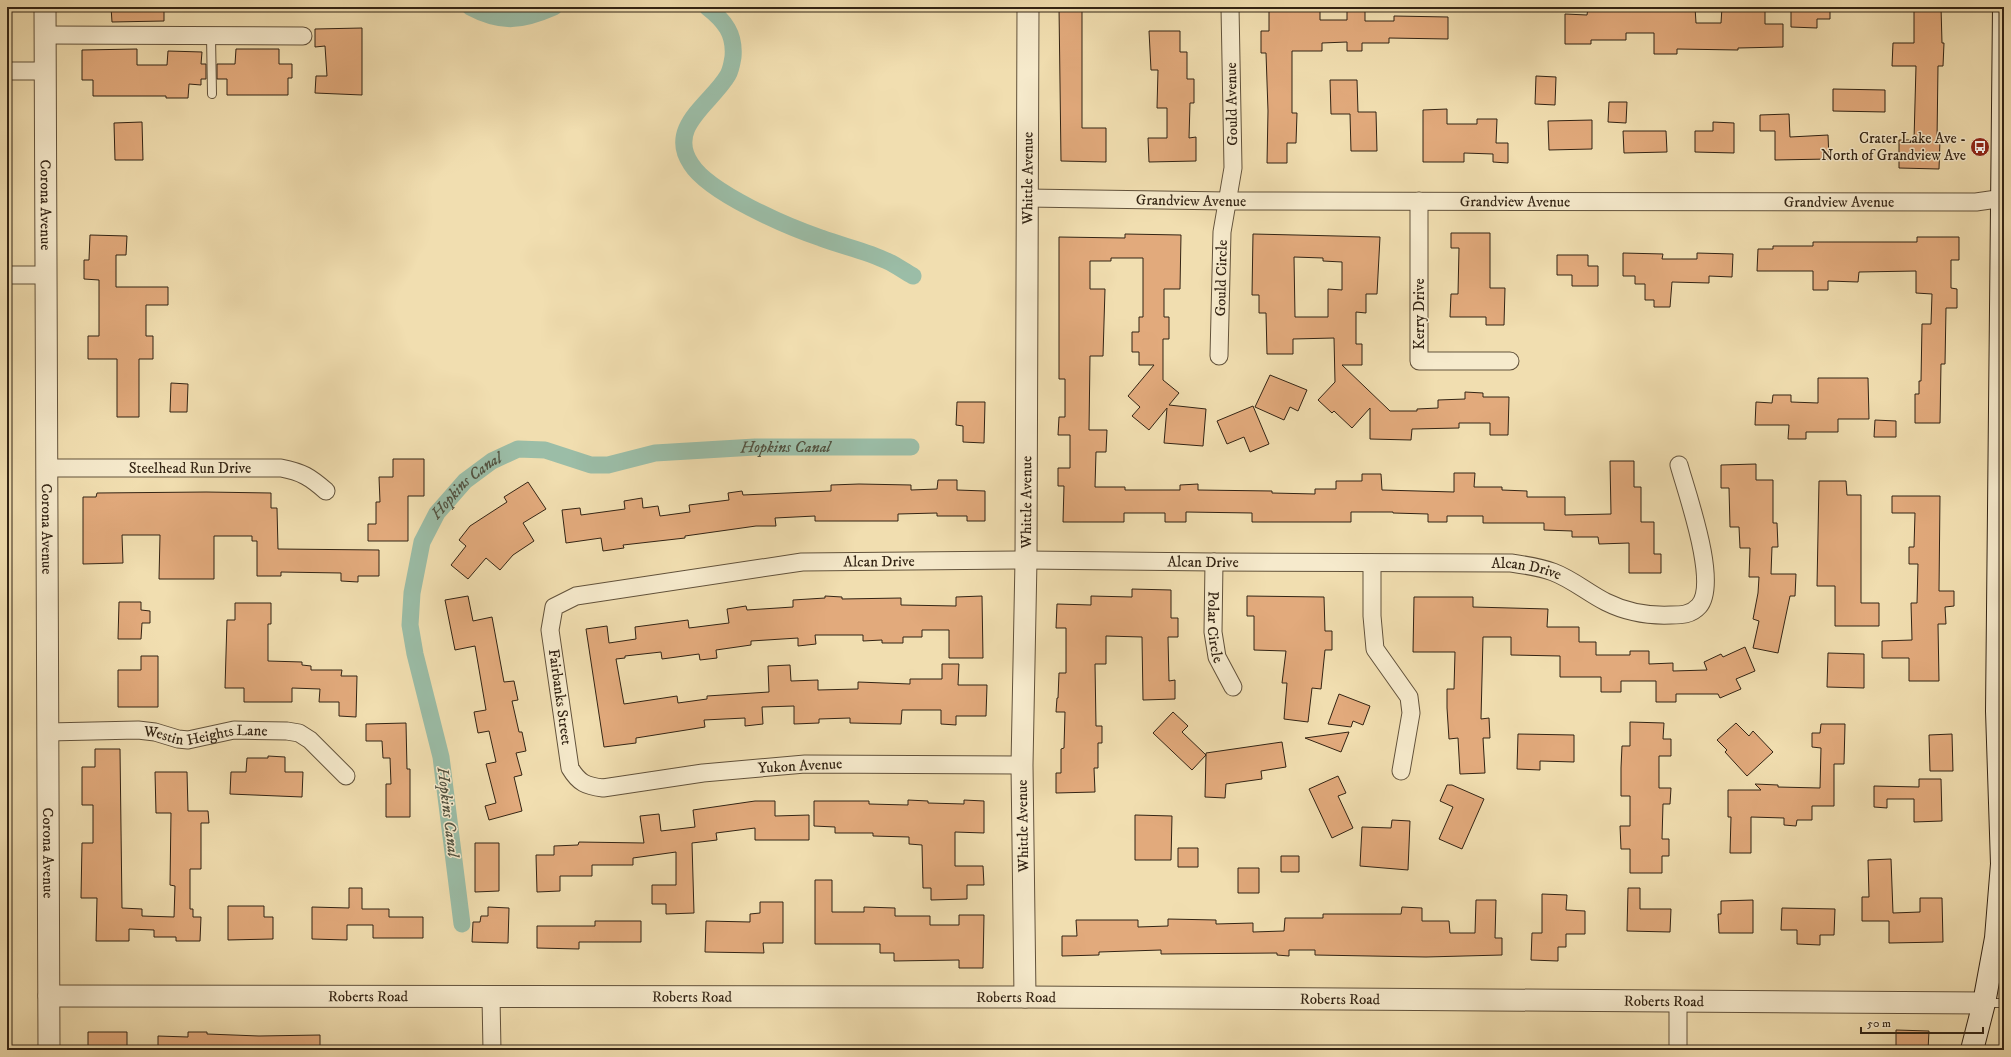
<svg xmlns="http://www.w3.org/2000/svg" width="2011" height="1057" viewBox="0 0 2011 1057" font-family="'IM FELL DW Pica',serif">
<rect width="100%" height="100%" fill="#f1deb0"/>
<filter id="stains"><feTurbulence type="fractalNoise" baseFrequency=".005" numOctaves="4"/><feColorMatrix values="0 0 0 0 .2 0 0 0 0 .09 0 0 0 0 .02 0 0 0 .5 -.17"/></filter>
<radialGradient id="worn" r=".72"><stop offset=".6" stop-color="#630" stop-opacity="0"/><stop offset="1" stop-color="#630" stop-opacity=".3"/></radialGradient>
<g fill="none" stroke-linecap="round" stroke-linejoin="round">
<g stroke="#9bbda7" stroke-width="17">
<path d="M470,7C502,24 522,21 554,7"/>
<path d="M707,7C725,21 735,34 733,57C732,63 731,70 728,75C712,103 666,127 691,164C709,193 788,227 821,238C842,246 867,251 887,261C896,265 904,271 913,276"/>
<path id="s1" d="M462,924L441,757L415,654L410,625L412,593L422,542L437,513L465,481L492,461L518,449L545,450L591,465H608L655,453L755,447H911"/>
</g>
</g>
<path fill="#e2aa7c" stroke="#332414" fill-rule="evenodd" d="M111,7H164V21L112,22Z
M1059,7H1082V128H1106V162L1061,161Z
M1269,7H1320V20H1347V7H1365V21H1394V16L1448,17V39L1389,38V43H1362V51H1347V42L1322,43V51H1292V113H1297L1296,143H1287V163H1267L1268,111L1266,53H1261V31H1269Z
M1672,7H1695L1696,23H1721L1722,7L1765,8V24H1783V47L1738,48V50L1677,49V54H1654V33H1626V40H1591V44H1565V14L1587,15L1588,8H1604V10H1672Z
M1791,7H1830V19H1817V28L1791,27Z
M1914,7H1941L1942,43H1944L1943,66H1938L1937,140H1940L1939,169L1899,168V140H1914L1916,66H1892L1893,43H1914Z
M362,28V95L315,93L316,76H327L325,46L315,47V29Z
M1149,31H1180V52H1187V79H1194V103H1190L1189,138L1196,137V161L1149,162L1148,138H1167V108H1157L1158,70H1151Z
M137,49V65H167L168,51L202,52L201,64H206V79H201V85L189,84L188,98H166V96H93V80H82V50Z
M236,49H279V64H292V78H288V95H227V79H217V64H235Z
M1536,76L1556,77L1555,105L1535,104Z
M1330,80H1357L1358,112H1376L1377,151H1351L1350,114H1331Z
M1833,89L1885,90V112L1833,111Z
M1609,102H1627L1626,123L1608,122Z
M1447,109V124H1477V119H1497L1496,143H1508V163L1493,162V154L1464,153V162H1423V110Z
M1789,114L1790,137L1828,135L1829,159L1775,160V131H1760V115Z
M1592,120V149L1549,150L1548,121Z
M142,122L143,160H115L114,123Z
M1713,122L1734,123V153L1695,152V131H1713Z
M1623,131H1666L1667,152L1624,153Z
M1451,233H1490V288H1505L1504,325H1486V317H1450L1451,294H1458L1459,248H1451Z
M1125,234L1181,235L1180,289H1164V317H1169V339H1163V380L1179,393L1169,405L1206,409L1203,446L1164,443L1167,408L1149,430L1132,416L1140,407L1128,396L1154,365H1139V352H1132V332H1139V317H1143V258H1111V261H1090V289H1105L1103,356H1090L1089,430H1107L1106,452H1096L1095,487H1125V490H1180V485L1198,484V490L1272,491V493L1315,494V489H1336V481H1362V474H1381L1382,490L1454,492V473H1475L1474,487H1502V490L1527,491V497H1565V515L1611,514L1610,461H1634V487H1641V522H1654V554H1661V573H1629V543L1599,544L1598,537H1572V531L1544,530V523H1483V516H1447V522H1428V514L1393,513V512H1351V522H1252V513L1186,512V522H1165V513H1124V522H1063L1064,486H1058V468H1070V435H1058L1059,417H1065V379H1059V237L1125,238Z
M1253,234L1380,237L1377,294H1366V313L1356,312V344H1362V365H1342L1390,411H1417V409L1438,408V400L1465,399V392L1483,393V397H1509L1508,435H1490V423H1459V428L1412,429L1411,440L1370,439V408L1352,428L1334,411L1332,413L1318,400L1335,382L1334,338L1293,339V354H1267L1266,313H1259V295H1252ZM1294,257L1323,258V261L1342,262V290L1328,289V317H1295Z
M90,235L127,236L126,255H116V287H168V305H146V336H153V359H139V417H117V359H88V336H99V280L84,279V260H89Z
M1917,237H1959V260H1951V288L1957,289V308H1946L1945,364H1941L1940,423H1915V394H1919V381H1921L1922,324H1931L1932,294L1916,293V271L1859,272L1858,282L1828,281V290H1813V271H1757L1758,249H1773V246H1813V242H1917Z
M1623,253L1663,254L1662,259H1697V253L1733,254L1732,277L1709,276V283L1672,282L1670,307H1654V300H1645V284H1635V276H1623Z
M1557,255H1588V266H1598V286H1572V275H1557Z
M1270,375L1307,390L1298,411L1290,407L1284,420L1255,407Z
M1818,378H1868L1869,419H1838V432H1806V439H1788L1789,425H1755L1756,402L1772,403L1773,395H1791V402L1818,403Z
M171,383L188,384L187,412H170Z
M957,402H985L984,443L963,442V426L956,425Z
M1253,406L1269,444L1250,452L1244,437L1227,444L1217,421Z
M1875,420L1896,421V437H1874Z
M393,459H424V496H408V541H368V524H376V502H380L379,477H393Z
M1756,464V480H1773V523H1777L1778,547H1772L1771,574H1796L1795,596H1790L1778,653L1753,648L1759,621L1753,619L1758,593L1759,577H1749L1750,548H1740L1739,527H1730L1729,488H1721V465Z
M938,480H957V490L985,491V521H967V516H937V513L898,514V521H815V516L775,518L776,526H756L685,536V538L623,545L624,548L603,551L601,538L566,543L562,510L580,508L581,515L625,509L624,501L642,498L643,508L658,506L660,516L690,512L689,505L729,500L728,493L742,491L743,495L831,491V485L859,484L911,485V490L937,489Z
M1819,481H1846L1847,495H1861V603H1879V626H1835V586H1817Z
M528,482L546,509L523,523L534,541L513,555L500,570L486,558L468,579L451,565L466,546L459,540L470,526L507,502L504,497Z
M206,492L271,493V508H277L278,549L379,550V576H358V582L341,581V573L281,572V576H257V541H252V536H214V579H159L160,535H122L123,563L83,564V497H96L97,493Z
M1892,496H1940L1939,591H1954V606L1945,607L1946,624H1938L1939,681H1909V658H1882V641L1912,640L1911,603H1917L1918,564H1909V547H1914L1915,513H1892Z
M1132,589L1171,590V618H1178V637H1168L1169,681L1175,680V699L1143,700L1142,637L1106,636V664H1095L1096,726H1102V743H1098V768H1094L1095,792L1056,793V773H1061V749L1064,748L1065,712H1056L1057,698H1058L1059,673H1066V628H1056L1057,604L1091,605V596L1132,597Z
M468,596L473,621L492,617L504,682L514,681L518,700L512,701L519,732H522L526,751L516,753L522,775L514,777L522,811L489,820L485,806L496,803L486,764L496,762L489,731L478,733L474,712L486,710L475,646L455,650L445,600Z
M825,596L842,597V599L901,598V605L956,606V597L982,596L983,658H949V630H922V637H903V643H882V640L863,641V635H815L816,644L798,646V638L751,641V645L716,650L717,658L700,660L699,654L662,659L661,652L625,656V658L616,659L624,704L677,696L678,703L707,699V696L769,692L768,666L790,665L791,681L818,680V690L858,689V682L910,684V679H942V664H959L958,685H987L986,716H956V725L941,724V710H902L901,724L850,723V718L819,719V723L794,724V706L762,707L763,724L745,726V718L704,720L705,727L636,738V743L604,747L586,629L607,626L609,643L636,639L635,627L688,620L689,628L729,623L727,609L746,606L747,610L793,607V600L825,598Z
M1247,596L1324,597L1325,631H1332V650H1325L1321,689L1312,688L1308,722L1284,719L1287,683H1282L1286,651L1254,650V616H1247Z
M1414,597H1473V607L1548,609L1547,627H1579V642H1596V655H1630V651H1649V664L1673,663V671L1707,670L1704,662L1721,654L1723,657L1745,647L1755,671L1736,679L1741,689L1720,698L1718,694H1676V702H1656V681H1621V692H1601V677H1560V656L1511,655V637H1483L1481,719L1489,718L1490,738H1483L1485,773L1460,774L1458,738L1449,739L1447,708V689H1454L1455,652H1413Z
M119,602H141V610L150,611V623H142L141,639H118Z
M235,603H271V624H268V661L302,662V665L311,666V670H342L341,676H357L356,717L339,716V702H319L320,689L292,688V702H244V688H225L227,620H235Z
M1828,653L1864,654V688L1827,687Z
M141,656H158V707H118V670H141Z
M1339,694L1370,706L1363,725L1353,721L1351,727L1328,724Z
M1173,712L1188,726L1182,732L1206,755V753L1282,742L1286,767L1261,771L1262,779L1226,784L1225,798L1205,797L1206,755L1192,770L1153,733Z
M1630,722L1664,723L1663,739H1671V756H1659V788H1671L1670,804H1663L1662,839H1669V856H1662V873H1630V849H1621L1620,826H1630V796H1621V768L1622,746H1630Z
M406,723L407,769H410V817H386V784H391L390,758H383L382,741H366V724Z
M1736,723L1749,736L1753,731L1773,752L1747,776L1725,752L1727,750L1717,740Z
M1821,724H1845L1844,764H1834V806H1812V820H1797L1796,826L1784,825V818L1751,817V853H1730L1731,817H1728V790H1761L1755,784L1778,785V787L1820,788L1821,748L1812,747V733H1820Z
M1349,732L1341,752L1305,738Z
M1518,734L1574,735V762L1540,761V770L1517,769Z
M1952,734L1953,771H1930L1929,735Z
M95,749H120L122,908L142,909V916L174,917L175,886L170,885L171,813H156L155,772H187L188,811H208L209,823H201V869H190V909H193V917H201L200,941H176V937H154V930L129,929V941H96L97,898H81L82,843H93V805H82V767H95Z
M268,756L285,757V772H303L302,797L230,794L231,772H246L247,758H268Z
M1338,776L1346,793L1338,796L1353,828L1332,838L1309,789Z
M1919,779H1941L1942,821L1914,822V799H1887V808L1874,807V786L1919,787Z
M1447,785H1452L1484,799L1462,849L1439,839L1453,807L1440,801Z
M908,800L928,801V803L964,804V800L984,801V833L955,832V866H983L984,885H967V899L931,900V888H923L922,845L909,844V837L873,836V833H835V827L814,826V801H869V804L908,805Z
M755,801H775V816L809,815V840H755V828L716,833L717,840L692,843L694,913L666,914V904H652V885H676V852L633,858V865H592V876H560V891L537,892L536,855H554V846L578,845L579,842L644,843L640,816L659,814L661,831L695,827L693,810Z
M1135,815L1172,816L1171,860H1135Z
M1392,820L1410,821L1408,870L1360,866L1362,827L1391,828Z
M475,843H499V891L475,892Z
M1178,848H1198V867H1178Z
M1281,856H1299V872H1281Z
M1891,859L1893,913L1920,912V898H1942L1943,942L1889,943V921H1862V897H1869L1868,860Z
M1238,868H1259V893H1238Z
M815,880H832V912H864V907L895,908V916H930V925H959V915H984L983,968H959V960L894,961V953H880V944H815Z
M349,888H362V909H389V917H423V938H373V925H347V940L312,939V907L349,908Z
M1628,888H1640V909H1671L1670,932L1627,931Z
M1542,894L1567,895L1566,910L1585,911V934H1566V947H1558V961L1531,960L1532,933H1542Z
M1476,900H1496L1495,938H1502V955L1426,957L1315,955V950H1289V956L1277,955V953L1161,954V950L1099,952V955L1062,956V936H1077L1076,920H1138V927L1168,926V919L1216,920V924L1253,923V932L1284,931L1285,918H1323V914H1401L1402,907L1422,908V921H1449L1450,933H1475Z
M1753,900V933H1719L1718,914H1721V901Z
M760,902H783V943H763L764,953L705,952L706,921L750,922V914L760,913Z
M228,906H264V917H273V939L228,940Z
M488,907L509,908L508,943L472,942L473,922H480L481,916H488Z
M1782,908L1835,909L1834,935H1820V945L1797,944V930H1781Z
M595,921H641V942H579V949L537,948V926H595Z
M1896,1030L1929,1031L1928,1050H1896Z
M88,1032H127V1050H94V1048H88Z
M188,1032H207V1034L259,1036L320,1035V1050H158V1036L188,1037Z"/>
<g fill="none" stroke-linecap="round" stroke-linejoin="round">
<defs>
<path id="service" d="M211,36L212,94
M1985,1003H2004"/>
<g id="minor">
<path d="M45,35L303,36"/>
<path d="M7,71H46"/>
<path id="s2" d="M1027,198L1227,201L1976,202L2004,198"/>
<path d="M1419,201V361H1510"/>
<path d="M7,275H46"/>
<path id="s3" d="M1219,356L1222,232L1233,168L1230,7"/>
<path id="s4" d="M47,468H281C302,472 310,477 326,491"/>
<path id="s5" d="M1214,562L1213,632L1217,657L1233,687"/>
<path d="M1372,563V616L1375,649L1409,697L1411,713L1401,771"/>
<path id="s6" d="M48,732L138,730L155,732L178,739L188,740L234,730L287,731L299,733L310,740L346,776"/>
<path id="s7" d="M1022,765L805,764L703,773L603,788C586,786 579,783 570,768L550,630L554,607L576,596L802,562L1026,560L1214,562L1511,563C1525,565 1540,567 1553,572C1572,579 1588,593 1606,602C1626,612 1648,616 1671,615C1681,615 1691,615 1699,606C1719,583 1687,494 1679,465"/>
<path d="M491,997L492,1050"/>
<path d="M1678,1000V1050"/>
</g>
<g id="tertiary">
<path id="s8" d="M45,7L49,1050"/>
<path id="s9" d="M49,996L1025,997L1984,1003"/>
<path id="s10" d="M1025,997L1022,765L1026,560L1028,7"/>
</g>
<path id="secondary" d="M1972,1050L1984,1003L1996,938L2002,864L1997,711L2004,7"/>
</defs>
<use href="#service" stroke="#62523b" stroke-width="10"/>
<use href="#minor" stroke="#62523b" stroke-width="19"/>
<use href="#tertiary" stroke="#62523b" stroke-width="23"/>
<use href="#secondary" stroke="#332414" stroke-width="24"/>
<use href="#service" stroke="#f6eacc" stroke-width="8"/>
<use href="#minor" stroke="#f6eacc" stroke-width="17"/>
<use href="#tertiary" stroke="#f6eacc" stroke-width="21"/>
<use href="#secondary" stroke="#f6eacc" stroke-width="22"/>
</g>
<defs>
<symbol id="bus-disc" viewBox="-11 -11 22 22"><circle r="9.5" fill="#8f2418" stroke="#f6eacc"/><path d="M-5-6H5V4H4V6H2V4H-2V6H-4V4H-5ZM-3.5-4V0h7V-4ZM-3.5 1.2v1.5H-2V1.2ZM2 1.2v1.5H3.5V1.2Z" fill="#fff"/></symbol>
</defs>
<g fill-rule="evenodd">
<use href="#bus-disc" x="1969" y="136" width="22" height="22"/>
</g>
<g text-anchor="middle" dominant-baseline="central" stroke-width="3" stroke-linejoin="round" paint-order="stroke">
<g font-size="15" fill="#332414" stroke="#f6eacc">
<text transform="translate(1232 104) rotate(-91)">Gould Avenue</text>
<text stroke="none"><textPath href="#s10" startOffset="819">Whittle Avenue</textPath></text>
<text stroke="none"><textPath href="#s2" startOffset="164">Grandview Avenue</textPath></text>
<text stroke="none"><textPath href="#s2" startOffset="488">Grandview Avenue</textPath></text>
<text stroke="none"><textPath href="#s2" startOffset="812">Grandview Avenue</textPath></text>
<text stroke="none"><textPath href="#s8" startOffset="198">Corona Avenue</textPath></text>
<text stroke="none"><textPath href="#s3" startOffset="78">Gould Circle</textPath></text>
<text transform="translate(1419 314) rotate(-90)">Kerry Drive</text>
<text stroke="none"><textPath href="#s4" startOffset="143">Steelhead Run Drive</textPath></text>
<text stroke="none"><textPath href="#s10" startOffset="495">Whittle Avenue</textPath></text>
<text stroke="none"><textPath href="#s8" startOffset="522">Corona Avenue</textPath></text>
<text stroke="none"><textPath href="#s7" startOffset="954">Alcan Drive</textPath></text>
<text stroke="none"><textPath href="#s7" startOffset="1278">Alcan Drive</textPath></text>
<text stroke="none"><textPath href="#s7" startOffset="1602">Alcan Drive</textPath></text>
<text stroke="none"><textPath href="#s5" startOffset="65">Polar Circle</textPath></text>
<text transform="translate(560 697) rotate(82)">Fairbanks Street</text>
<text stroke="none"><textPath href="#s6" startOffset="159">Westin Heights Lane</textPath></text>
<text transform="translate(800 766) rotate(-3)">Yukon Avenue</text>
<text transform="translate(1023 826) rotate(-91)">Whittle Avenue</text>
<text stroke="none"><textPath href="#s8" startOffset="846">Corona Avenue</textPath></text>
<text stroke="none"><textPath href="#s9" startOffset="319">Roberts Road</textPath></text>
<text stroke="none"><textPath href="#s9" startOffset="643">Roberts Road</textPath></text>
<text stroke="none"><textPath href="#s9" startOffset="967">Roberts Road</textPath></text>
<text stroke="none"><textPath href="#s9" startOffset="1291">Roberts Road</textPath></text>
<text stroke="none"><textPath href="#s9" startOffset="1615">Roberts Road</textPath></text>
</g>
<g font-size="15" fill="#332414" stroke="#f6eacc" text-anchor="end">
<text x="1966" y="138">Crater Lake Ave -<tspan x="1966" dy="17">North of Grandview Ave</tspan></text>
</g>
<g font-size="16" font-style="italic" fill="#525240" stroke="#f6eacc">
<text stroke="none"><textPath href="#s1" startOffset="797">Hopkins Canal</textPath></text>
<text stroke="none"><textPath href="#s1" startOffset="461">Hopkins Canal</textPath></text>
<text transform="translate(448 812) rotate(83)">Hopkins Canal</text>
</g>
</g>
<rect width="2011" height="1057" fill="none" stroke="#f1deb0" stroke-width="24"/>
<rect x="8" y="8" width="1995" height="1041" fill="none" stroke="#332414" stroke-width="2"/>
<rect x="12" y="12" width="1987" height="1033" fill="none" stroke="#332414"/>
<path d="M1861 1027v6h122v-6" fill="none" stroke="#332414" stroke-width="2"/>
<text x="1867" y="1027" font-size="12" fill="#332414" stroke="#f6eacc" stroke-width="3" paint-order="stroke">50 m</text>
<rect width="100%" height="100%" filter="url(#stains)"/>
<rect width="100%" height="100%" fill="url(#worn)"/>
</svg>
